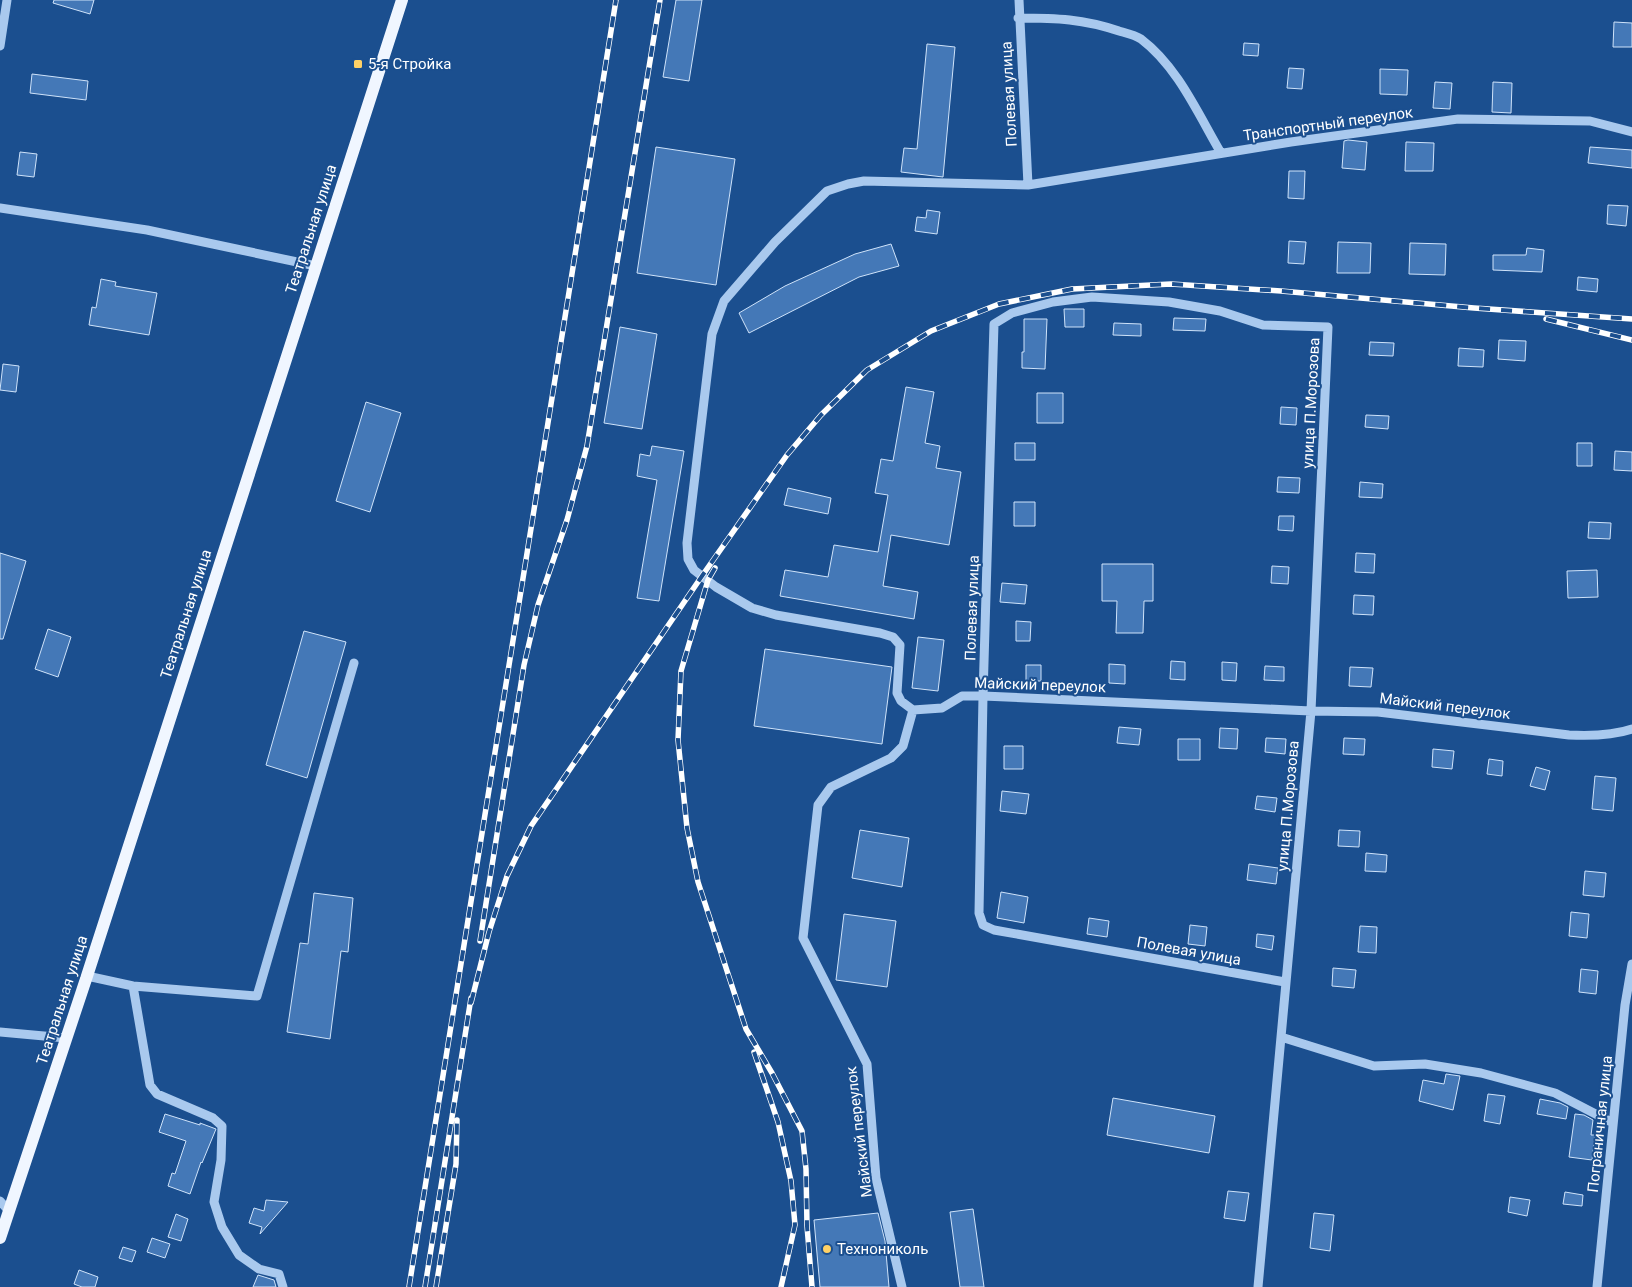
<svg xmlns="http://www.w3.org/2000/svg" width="1632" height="1287" viewBox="0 0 1632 1287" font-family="Roboto,sans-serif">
<rect width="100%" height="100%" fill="#1b4f8f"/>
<path fill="#4478b7" stroke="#cfe3fa" d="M54,0H94L90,14L53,3Z
M676,0H702L689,81L663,77Z
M1614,22L1632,23V47H1613Z
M1244,43L1259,44L1258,56L1243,55Z
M927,44L955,47L943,177L901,172L904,148L917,149Z
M1289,68L1304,69L1302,89L1287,88Z
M1380,69L1408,70L1407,95L1380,94Z
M32,74L88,81L86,100L30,93Z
M1435,82L1452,83L1450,109L1433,108Z
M1493,82L1512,83L1511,113L1492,112Z
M1348,140L1367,142L1365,170L1342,168L1344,141Z
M1406,142L1434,143L1433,171H1405Z
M656,147L735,159L716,285L637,273Z
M1590,147L1632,150V168L1588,163Z
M20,152L37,154L34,177L17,175Z
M1289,171H1305L1304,199L1288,198Z
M1608,205L1628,206L1626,226L1607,224Z
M927,210L940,212L937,234L915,231L917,217L926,218Z
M1289,241L1306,242L1304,264L1288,263Z
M1338,242L1371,243L1370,273H1337Z
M1410,243L1446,244L1445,275L1409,274Z
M891,244L899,266L859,277L749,333L739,313L785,286L855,254Z
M1527,248L1544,250L1542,272L1493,270V255H1526Z
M1578,277L1598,279L1597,292L1577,290Z
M101,279L116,282L115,286L157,293L149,335L89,325L92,307L96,308Z
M1064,309H1084V327H1065Z
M1174,318L1206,319L1205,331L1173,330Z
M1024,319H1047L1045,369L1022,368V352H1024Z
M1114,323L1141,324V336L1113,335Z
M620,327L657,334L642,429L604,423Z
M1499,340L1526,341L1525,361L1498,359Z
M1370,342L1394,343L1393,356L1369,355Z
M1459,348L1484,350L1483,367L1458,366Z
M3,364L19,366L16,392L0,390Z
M906,387L934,392L925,443L940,446L936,468L961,472L949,545L891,535L883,586L918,592L914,619L780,596L785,570L828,577L834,545L878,552L888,495L875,493L881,459L893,461Z
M1037,393H1063V423H1037Z
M366,402L401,413L370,512L336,501Z
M1281,407L1297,408L1296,425L1280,424Z
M1366,415L1389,416L1388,429L1365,427Z
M1015,443H1035V460H1015Z
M1577,443H1592V466H1577Z
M652,446L684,451L659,601L637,598L657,480L637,476L640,454L650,456Z
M1615,451L1632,452V471L1614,470Z
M1278,477L1300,478L1299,493L1277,492Z
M1360,482L1383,484L1382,498L1359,497Z
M788,488L831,498L828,514L784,505Z
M1014,502H1035V526H1014Z
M1279,516H1294L1293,531L1278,530Z
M1589,522L1611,523L1610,539L1588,538Z
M0,553L26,561L3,639H0Z
M1356,553L1375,554L1374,573L1355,572Z
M1102,564H1153V601H1144L1143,633H1116L1117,601H1102Z
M1272,566L1289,567L1288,584L1271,583Z
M1597,570L1598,597L1568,598L1567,571Z
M1002,583L1027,585L1025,604L1000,602Z
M1354,595L1374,596L1373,615L1353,614Z
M1016,621L1031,622L1030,641H1016Z
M48,629L71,637L58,677L35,669Z
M304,631L346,642L307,778L266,765Z
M918,637L944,640L938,691L912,688Z
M765,649L892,667L882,744L754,726Z
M1171,661L1185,662V680L1170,679Z
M1222,662L1237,663L1236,681L1222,680Z
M1109,664L1125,665V684L1109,683Z
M1026,665H1041V681H1026Z
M1265,666L1284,667V681L1264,680Z
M1350,667L1373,668L1371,687L1349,686Z
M1119,727L1141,729L1139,745L1117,743Z
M1220,728L1238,729L1237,749L1219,748Z
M1266,738L1286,739L1285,754L1265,752Z
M1344,738L1365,739L1364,755L1343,754Z
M1178,739H1200V760H1178Z
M1004,746H1023V769H1004Z
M1433,749L1454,751L1452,769L1432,767Z
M1489,759L1503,761L1502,776L1487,774Z
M1536,767L1550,771L1545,790L1530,786Z
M1595,776L1616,778L1613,811L1592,809Z
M1002,791L1029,794L1026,814L1000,811Z
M1257,796L1277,798L1275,812L1255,809Z
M860,830L909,838L902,887L852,878Z
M1339,830L1360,831L1359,847L1338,846Z
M1366,853L1387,855L1386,872L1365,871Z
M1249,864L1278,868L1276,884L1247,880Z
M1585,871L1606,873L1604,897L1583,895Z
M1001,892L1028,897L1024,923L997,918Z
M314,893L353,898L348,952L341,951L330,1039L287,1032L300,943L308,944Z
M1571,912L1589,914L1587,938L1569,936Z
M844,914L896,921L887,987L836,980Z
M1089,918L1109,921L1107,937L1087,934Z
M1190,925L1207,927L1205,946L1188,944Z
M1360,926L1377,927L1376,953L1358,952Z
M1257,934L1274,936L1272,950L1256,947Z
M1333,968L1356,970L1354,988L1332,986Z
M1581,969L1598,971L1596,994L1579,992Z
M1446,1074L1460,1076L1453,1110L1419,1101L1423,1080L1444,1084Z
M1488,1094L1505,1096L1500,1124L1484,1121Z
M1113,1098L1215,1116L1209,1153L1107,1135Z
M1540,1099L1560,1103L1568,1107L1566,1119L1537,1114Z
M165,1114L200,1125V1123L216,1129L202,1163L201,1162L190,1194L168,1186L172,1173L175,1174L186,1141L159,1132Z
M1575,1114L1584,1115L1593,1120L1591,1135H1595L1592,1160L1569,1157Z
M1228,1191L1249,1193L1245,1221L1224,1218Z
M1565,1192L1583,1195L1582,1206L1563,1204Z
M1510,1197L1530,1200L1527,1216L1508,1212Z
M266,1200L288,1202L260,1234L262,1227L249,1223L254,1208L264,1211Z
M973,1209L984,1287H960L950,1212Z
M878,1213L885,1241L889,1287H820L814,1220Z
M1314,1213L1334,1215L1330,1251L1310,1248Z
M176,1214L188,1219L181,1241L168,1237Z
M152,1238L170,1244L165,1258L147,1252Z
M123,1247L136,1251L132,1262L119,1258Z
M79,1270L98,1277L95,1287H82L74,1284Z
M258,1275L274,1280L276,1287H253Z"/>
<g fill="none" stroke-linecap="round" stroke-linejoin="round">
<path stroke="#a9c9ee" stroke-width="9" d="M1019,0L1028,185
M1018,18C1057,18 1083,19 1119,31C1126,33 1135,35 1141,39C1178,67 1198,114 1221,153
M0,46L7,0
M0,208L147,230L316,266
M913,710L901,701L897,693L900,645L893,637L880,633L776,615L752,608L716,587L694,570L688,559L687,543L712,334L724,301L775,242L827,191L848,184L864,181L1028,185L1291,142L1458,119L1590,121L1632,132
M87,976L133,986L257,996L354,663
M133,986L150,1085L157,1094L213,1118L222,1126L221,1160L214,1202L222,1227L239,1255L259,1269L279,1274L283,1287
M0,1032L66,1038
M1281,1037L1374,1066L1425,1064L1481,1073L1555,1093L1613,1123
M0,1201L9,1211
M902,1287L876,1178L867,1064L803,938L818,805L831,787L891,758L903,746L913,710L942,708L962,696H983L1311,711L1378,712L1569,735C1590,736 1612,736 1632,729
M1258,1287L1311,711L1328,327L1263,325L1220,311L1169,302L1092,297L1053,302L1012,313L994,324L983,696L979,913L983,925L994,930L1285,982
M1597,1287L1625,1005L1632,964"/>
<path stroke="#f0f6ff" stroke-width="12" d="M0,1238L87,976L402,0"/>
<defs>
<path id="rail" d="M1546,319L1632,340
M715,568L708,580L681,671L678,740L687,828L698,882L746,1029L772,1073L802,1131L806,1169L807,1226L812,1287
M480,941L524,665L538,605L567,520L587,446L660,0
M471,1003L489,932L507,876L531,826L702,576L787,455L821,415L867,370L931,331L999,304L1072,289L1171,284L1281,291L1474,308L1632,319
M754,1052L778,1122L791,1181L795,1225L781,1287
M409,1287L616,0
M425,1287L471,998
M436,1287L456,1164L457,1120"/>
</defs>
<use href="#rail" stroke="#fff" stroke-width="5.5"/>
<use href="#rail" stroke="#1b4f8f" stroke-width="4" stroke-dasharray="11" stroke-linecap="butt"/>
</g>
<g fill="#ffd166" stroke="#1b4f8f" stroke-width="2">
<rect x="353" y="59" width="10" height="10" rx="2.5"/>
<circle cx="827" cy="1249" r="5"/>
</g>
<g text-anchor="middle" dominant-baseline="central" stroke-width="4" stroke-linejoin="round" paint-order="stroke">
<g font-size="15" fill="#fff" stroke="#1b4f8f" text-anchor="start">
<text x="368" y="64">5-я Стройка</text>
<text x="837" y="1249">Технониколь</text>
</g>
<g font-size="15" fill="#fff" stroke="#1b4f8f">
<text transform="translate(1009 94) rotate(-93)">Полевая улица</text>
<text transform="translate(1328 124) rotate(-8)">Транспортный переулок</text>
<text transform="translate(311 229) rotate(-72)">Театральная улица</text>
<text transform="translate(1311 403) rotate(-87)">улица П.Морозова</text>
<text transform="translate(972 608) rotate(-88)">Полевая улица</text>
<text transform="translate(186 614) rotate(-72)">Театральная улица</text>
<text transform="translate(1040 685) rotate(2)">Майский переулок</text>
<text transform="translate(1445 706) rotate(7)">Майский переулок</text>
<text transform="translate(1288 806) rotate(-85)">улица П.Морозова</text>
<text transform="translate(1189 951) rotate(10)">Полевая улица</text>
<text transform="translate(62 1000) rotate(-72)">Театральная улица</text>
<text transform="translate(1600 1124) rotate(-84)">Пограничная улица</text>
<text transform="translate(859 1132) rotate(-97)">Майский переулок</text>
</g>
</g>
</svg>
